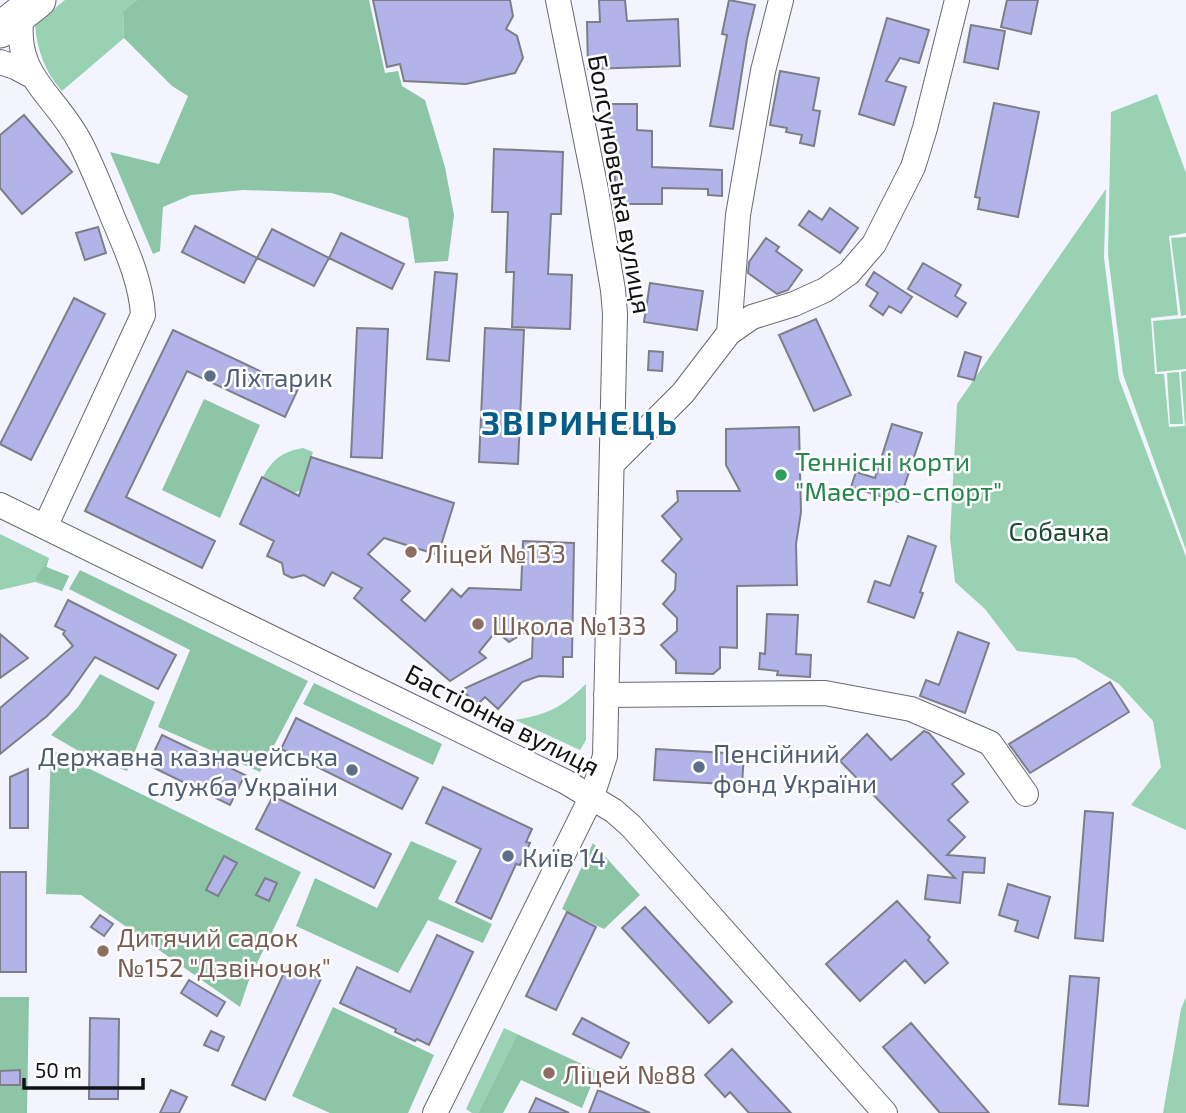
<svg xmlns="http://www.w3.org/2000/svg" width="1186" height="1113" viewBox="0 0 1186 1113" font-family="'Exo 2',sans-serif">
<rect width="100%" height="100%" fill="#f3f4fe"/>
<path fill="#98d2b2" d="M65,0H137L123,11L124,38L62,91C45,72 37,50 35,25Z
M1157,94L1186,173V233L1169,236L1178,315L1151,318L1155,374H1164L1169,427L1185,426L1181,372L1186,371V550L1123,374L1108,254L1111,112Z
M1106,189L1104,258L1119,379L1186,557V830L1131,805L1161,767L1153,721L1119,684L1076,658L1017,651L985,609L955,582L950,538L957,404Z
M1186,237V315L1181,316L1171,238Z
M1186,318V369L1157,372L1153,321Z
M1179,372L1183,424H1170L1167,373Z
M303,448L313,452L301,490L294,493L263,477C272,460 283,451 303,448Z
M0,534L49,558L46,567L69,576L62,591L35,582L0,590Z
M586,684V740L580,750L515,720C549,714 561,708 586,684Z
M1186,997V1113H1163L1181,1009Z
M504,1028L517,1034L478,1113H472L466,1109Z"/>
<path fill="#8cc6a6" d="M137,0H369L385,73L398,71L402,86L425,100L445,167L454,215L448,261L415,263L408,218L332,193L243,190L191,195L163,207L160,251L153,254L110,152L159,164L188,96L172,86L124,38L123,11Z
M204,399L260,425L220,518L162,490Z
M49,558L46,567L69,576L62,591L35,579Z
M80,570L308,681L260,772L158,727L190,650L69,589Z
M100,674L155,702L127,771L89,757L51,735L78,707Z
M314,683L442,744L433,765L303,704Z
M51,750L301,872L249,980L240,1007L81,895L46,894Z
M411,841L457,861L438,899L492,924L483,943L428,920L398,973L296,926L315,878L377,908Z
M593,843L640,895L604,929L562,909Z
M0,997H29L27,1113H0Z
M333,1007L434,1055L408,1113H330L292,1096Z
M517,1034L597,1071L582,1108L521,1080L503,1113H478Z"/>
<path fill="#b2b3e9" stroke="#7d7e87" stroke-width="2" d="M373,0H510L513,16L506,29L517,36L523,58L515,73L466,84L404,81L400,64L387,67Z
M599,0H625L627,21L678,19L680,66L588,69L587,22H600Z
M729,0L755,5L747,39L733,129L710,126L727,35L722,34Z
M1007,0H1038L1031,34L1001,27Z
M887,18L929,30L919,63L900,58L886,81L906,87L894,125L859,114Z
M971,25L1005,31L998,69L964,62Z
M780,71L819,78L813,110L820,111L814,146L800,143L802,135L786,132L787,128L770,125Z
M994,103L1039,112L1018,217L978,209L980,198L975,197Z
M607,104H637V130L652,131V167L722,170V196L708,195V189L662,188V204H615V153H607Z
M24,115L72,172L22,214L0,188V135Z
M494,149L563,152L561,214H551L548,274L572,275L570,329L512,327L514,272H506L508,212H492Z
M830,208L858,228L840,253L799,225L809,211L822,220Z
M195,226L257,258L244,283L182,252Z
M98,227L106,253L85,260L76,233Z
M272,229L329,258L314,286L257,258Z
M341,233L404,264L392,289L329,258Z
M766,238L779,247L776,251L802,270L788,290L777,294L748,273L749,262Z
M923,263L961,285L955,296L966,303L957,317L908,289Z
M435,272L457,274L449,361L427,359Z
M874,272L912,297L901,313L889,306L883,315L870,306L878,293L866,285Z
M650,283L703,291L697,330L644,322Z
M74,298L105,314L31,460L0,444Z
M816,319L851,395L814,411L779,335Z
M357,328L388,329L382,458L351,457Z
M485,328L524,330L518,464L479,462Z
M173,330L298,389L285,417L187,371L126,497L215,541L202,568L85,511Z
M649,351L663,352L662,371L648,370Z
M965,352L981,357L974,380L958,376Z
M892,424L922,433L899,502L851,487L856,472L875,478Z
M799,427L801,512L796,544L797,585L737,586V648L720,647V668L713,674L676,673V661L661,645L677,631V618L663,604L675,590L676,574L662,561L682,539L662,516L678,501L677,491H740L726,465V429Z
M311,457L454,503L438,555L384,538L368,554L410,591L401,600L425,621L452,589L461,597L469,588L521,590L523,541L574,543L572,657H563V677L539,676L522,682L498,709L485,697L478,704L461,690L532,658L533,627L509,642L496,631L479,652L486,658L450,681L354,598L362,588L332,572L324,586L304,575L292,578L284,574L282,563L267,556L274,541L240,524L262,477L299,496Z
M908,536L936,546L920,592L923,593L914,618L868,602L875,581L890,586Z
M68,600L176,655L158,689L95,657L68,695L47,716L0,754V708L73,646L63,634L65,631L55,626Z
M767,614L798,615L796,654L811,655L810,677L777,675L778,671L759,669L760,653L765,654Z
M958,632L989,643L965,713L920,696L926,680L939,685Z
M0,634L28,658L0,678Z
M1110,682L1129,712L1030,773L1009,744Z
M296,718L418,778L402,809L281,749Z
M924,731L929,733L964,774L952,784L968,802L948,820L965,837L947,855L985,858L984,873L963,872L960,903L925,899L928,875L955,878L840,761L867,734L891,760Z
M162,735L245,775L230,805L148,765Z
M656,749L744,754L742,785L654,780Z
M28,769V828H10V777Z
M443,787L532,829L526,842L530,843L520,865L516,864L491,919L456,902L481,849L426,823Z
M273,796L391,854L374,888L256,829Z
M1085,811L1113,813L1103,941L1075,938Z
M224,856L237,863L218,896L206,890Z
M0,872H26V972H0Z
M265,878L277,883L269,901L256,895Z
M1008,884L1050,897L1038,938L1015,931L1018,921L999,915Z
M897,901L930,937L928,940L948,963L925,983L905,960L860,1001L826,964Z
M645,907L732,1002L709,1023L622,928Z
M567,912L596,927L556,1010L526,996Z
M100,915L113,924L104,936L91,927Z
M437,935L473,952L429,1045L417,1039L415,1041L395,1032L396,1029L340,1003L357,967L410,992Z
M288,964L321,979L265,1100L232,1085Z
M1070,976L1099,978L1088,1106L1059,1104Z
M189,980L225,1002L217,1016L181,993Z
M90,1018L119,1019L118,1099H89Z
M582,1018L629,1043L621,1058L573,1034Z
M911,1023L989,1113H940L883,1047Z
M211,1031L224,1037L218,1051L204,1045Z
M732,1049L791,1113H749L730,1092L725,1097L705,1075Z
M20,1070V1085H0V1071Z
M171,1090L187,1097L179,1113H160Z
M598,1090L650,1113H589Z
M536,1098L569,1113H529Z"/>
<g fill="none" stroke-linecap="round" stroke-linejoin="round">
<defs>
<path id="minor" d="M22,13C12,77 55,93 81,144C93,168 103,193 113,218C126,249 141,281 143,315L45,527
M0,62L15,67L32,76
M729,333L738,215L763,71L781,0
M612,464L683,393L729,333L752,317L794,304L825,290L849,273L874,244L913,167L925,128L957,0
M0,505L566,782L614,811L631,826L885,1113
M606,695L825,693L911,709L990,743L1026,794
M435,1113L592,796L605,756L615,314L613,290L596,190L558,0"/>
<path id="highway" d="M0,30L38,0"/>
</defs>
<use href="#minor" stroke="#696972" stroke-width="26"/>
<use href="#highway" stroke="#696972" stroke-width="37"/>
<use href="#minor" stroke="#fff" stroke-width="24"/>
<use href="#highway" stroke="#fff" stroke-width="35"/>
</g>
<g fill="#5c6f8a" stroke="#fff" stroke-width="2.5">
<circle cx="210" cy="376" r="7"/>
<circle cx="699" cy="767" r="7"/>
<circle cx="352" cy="770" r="7"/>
<circle cx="508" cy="856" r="7"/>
</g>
<circle fill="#2e9e5b" stroke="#fff" stroke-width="2.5" cx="781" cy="475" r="7"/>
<g fill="#8d6e63" stroke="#fff" stroke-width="2.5">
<circle cx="411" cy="552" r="7"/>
<circle cx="478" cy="624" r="7"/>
<circle cx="103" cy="951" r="7"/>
<circle cx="549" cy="1073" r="7"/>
</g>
<g text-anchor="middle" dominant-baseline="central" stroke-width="5" stroke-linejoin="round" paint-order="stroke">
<g font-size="26" fill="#121215" stroke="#fff">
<text transform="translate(621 184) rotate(80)">Болсуновська вулиця</text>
<text transform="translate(503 719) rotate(27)">Бастіонна вулиця</text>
</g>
<g font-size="26" fill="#4e5e75" stroke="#fff" text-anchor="start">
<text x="224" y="376">Ліхтарик</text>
<text x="713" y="752">Пенсійний<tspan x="713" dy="30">фонд України</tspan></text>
<text x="338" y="755" text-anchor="end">Державна казначейська<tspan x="338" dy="30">служба України</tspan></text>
<text x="522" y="856">Київ 14</text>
</g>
<g font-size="26" fill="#27864d" stroke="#fff" text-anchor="start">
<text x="795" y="460">Теннісні корти<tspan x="795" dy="30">"Маестро-спорт"</tspan></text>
</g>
<g font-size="26" fill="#1b4832" stroke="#fff">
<text x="1059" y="530">Собачка</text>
</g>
<g font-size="26" fill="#785e54" stroke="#fff" text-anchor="start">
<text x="425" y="552">Ліцей №133</text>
<text x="492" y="624">Школа №133</text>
<text x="117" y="936">Дитячий садок<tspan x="117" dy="30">№152 "Дзвіночок"</tspan></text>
<text x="563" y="1073">Ліцей №88</text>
</g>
<g font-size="33" font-weight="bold" letter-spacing="2" fill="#055c87" stroke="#fff">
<text x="580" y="422">ЗВІРИНЕЦЬ</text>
</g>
</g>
<path d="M24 1078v10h119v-10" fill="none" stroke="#121215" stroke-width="3.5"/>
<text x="35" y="1078" font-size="21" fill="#121215" stroke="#ffffff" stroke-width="5" paint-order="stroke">50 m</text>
</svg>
